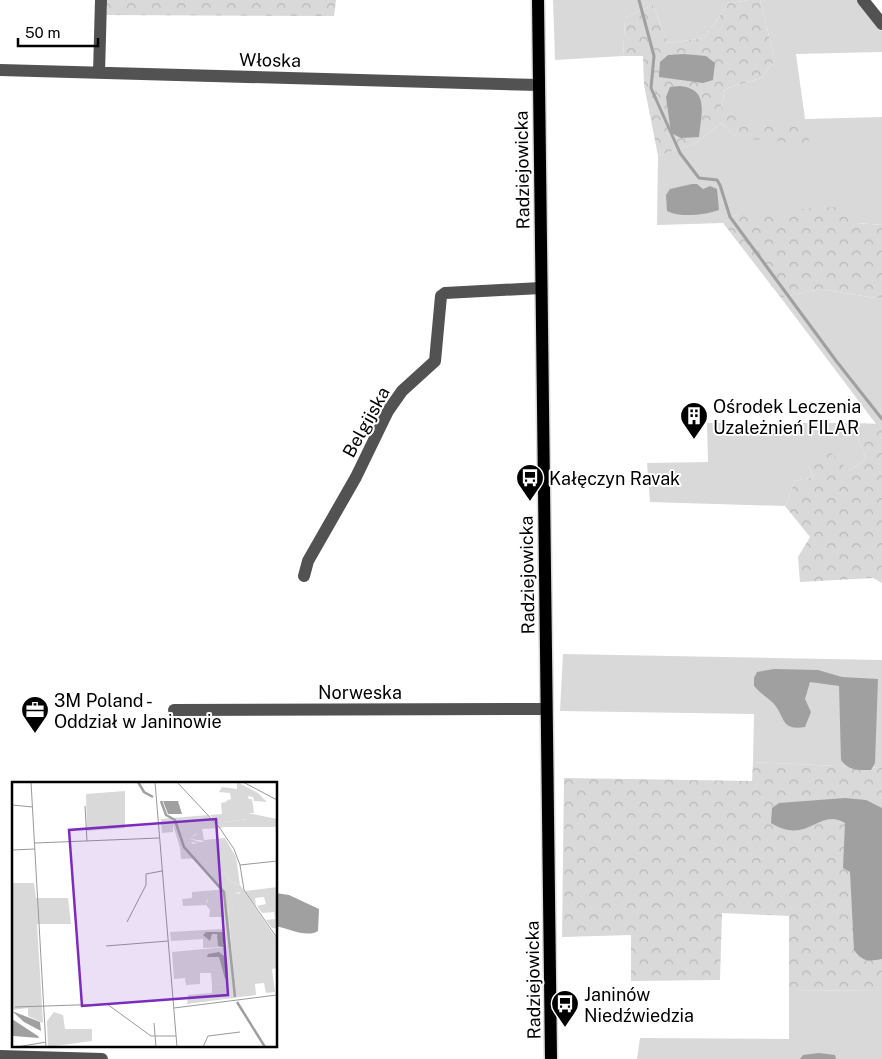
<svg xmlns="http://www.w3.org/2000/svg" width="882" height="1059" viewBox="0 0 882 1059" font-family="'Public Sans',sans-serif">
<defs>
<pattern id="forest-crowns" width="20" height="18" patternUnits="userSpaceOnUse" patternTransform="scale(1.25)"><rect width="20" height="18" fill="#d9d9d9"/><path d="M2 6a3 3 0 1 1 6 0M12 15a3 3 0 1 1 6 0" fill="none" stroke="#b8b8b8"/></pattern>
<pattern id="wetland-marsh" width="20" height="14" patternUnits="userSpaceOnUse" patternTransform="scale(1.25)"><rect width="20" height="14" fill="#d9d9d9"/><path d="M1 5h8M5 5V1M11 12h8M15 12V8" fill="none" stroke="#b8b8b8"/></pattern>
</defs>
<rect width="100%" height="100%" fill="#fff"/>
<path fill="#d9d9d9" d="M553,0H750L729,3L704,38L668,43L653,5L625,18L623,56L555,60Z
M760,0H858L882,31V52L796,54L805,119L882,117V225L739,213L723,223L657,225L658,156L694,144L721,123L737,138L806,127H766L721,108L725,89L761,78L775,60Z
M819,289L882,299V424H876L781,298Z
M707,423H853L866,459L849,471L806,462L814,477L795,481L785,506L650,502L647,463L708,462Z
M563,654L882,660V768L753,762L754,714L560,711Z
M789,990L882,991V1059H637L640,1038L789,1039Z"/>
<path fill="url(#forest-crowns)" d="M107,0H336L334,16L107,15Z
M750,0H760L775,60L761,78L725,89L721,107L766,127H806L810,144L737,138L721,123L694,144L658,156L644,85L643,56H623L625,18L653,5L668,43L704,38L729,3Z
M850,206L856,223L882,225V299L819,289L781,298L723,223L739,213Z
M853,423L882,424V583L873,578L800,582L798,557L810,537L785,506L795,481L814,477L806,462L829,451L849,471L866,459Z
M753,762L882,768V991L789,990V916L722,913L720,980L631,981V935L562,937L564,778L752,781Z"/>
<path fill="url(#wetland-marsh)" d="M654,56V86L660,99V109L651,88Z"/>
<path fill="#a0a0a0" d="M684,54L706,56L715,63L713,80L703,83L659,77L660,62L668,55Z
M680,86C710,89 701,114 699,137L681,138L671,133L666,97L670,87Z
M692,184H697L703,189L710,186L717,189L719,210C704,215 681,218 667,211L666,195L670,189Z
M774,669L818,670L842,677L878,679L875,763L871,770C858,770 849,771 841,760L839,686L810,682L805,699L811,712L805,727C780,731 786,717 773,703C767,697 760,693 754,686V678L757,672Z
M845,798L866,800L882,808V959C868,962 862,961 854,950L850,872L843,868L845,823C819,807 808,846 771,823L772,808L779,803Z
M276,893L289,895L319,909L318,931C307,938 289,929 276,926Z
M819,1053L835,1055L836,1059H800L803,1055Z"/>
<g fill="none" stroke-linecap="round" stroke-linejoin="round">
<path stroke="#a0a0a0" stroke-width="3" d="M639,0L654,56L651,88L680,153L699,178L717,180L720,185L730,217L837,362L882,419"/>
<defs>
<path id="major" d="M538,0L551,1059"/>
</defs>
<use href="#major" stroke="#dbdbdb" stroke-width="15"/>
<path stroke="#525252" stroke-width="12" d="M863,0L882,24
M0,70L539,85
M99,73L101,0
M304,576L308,561L356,477L388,411L402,391L435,361L441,296L445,293L541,288
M174,710L546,709
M0,1056L102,1059"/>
<use href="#major" stroke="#000" stroke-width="12"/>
</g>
<defs>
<symbol id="building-pin" viewBox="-11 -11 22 30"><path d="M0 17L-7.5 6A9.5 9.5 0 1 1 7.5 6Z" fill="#000" stroke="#fff"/><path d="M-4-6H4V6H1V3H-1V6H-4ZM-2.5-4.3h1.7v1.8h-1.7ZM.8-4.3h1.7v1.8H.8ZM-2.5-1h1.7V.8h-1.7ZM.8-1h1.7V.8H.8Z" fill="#fff"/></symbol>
<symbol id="bus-pin" viewBox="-11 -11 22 30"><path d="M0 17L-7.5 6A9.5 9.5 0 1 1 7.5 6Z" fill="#000" stroke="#fff"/><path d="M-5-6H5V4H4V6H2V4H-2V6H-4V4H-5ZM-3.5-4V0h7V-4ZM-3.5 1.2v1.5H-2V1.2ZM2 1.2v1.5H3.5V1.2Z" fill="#fff"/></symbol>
<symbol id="office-pin" viewBox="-11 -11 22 30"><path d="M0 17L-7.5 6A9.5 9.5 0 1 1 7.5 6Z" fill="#000" stroke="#fff"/><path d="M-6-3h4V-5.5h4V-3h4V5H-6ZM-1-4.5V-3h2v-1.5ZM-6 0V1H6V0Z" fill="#fff"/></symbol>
</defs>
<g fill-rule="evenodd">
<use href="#building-pin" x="678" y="400" width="32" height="43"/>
<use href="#bus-pin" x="514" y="462" width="32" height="43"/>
<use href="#office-pin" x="19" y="694" width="32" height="43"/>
<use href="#bus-pin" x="549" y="988" width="32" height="43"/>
</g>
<g text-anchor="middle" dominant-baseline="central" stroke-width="4" stroke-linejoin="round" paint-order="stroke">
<g font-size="18" fill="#000" stroke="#fff">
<text transform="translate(270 60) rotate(1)">Włoska</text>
<text transform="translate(522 170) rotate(-91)">Radziejowicka</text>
<text transform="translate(366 422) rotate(-61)">Belgijska</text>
<text transform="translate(527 575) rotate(-91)">Radziejowicka</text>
<text x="360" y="692">Norweska</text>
<text transform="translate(533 980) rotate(-91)">Radziejowicka</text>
</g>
<g font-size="18" fill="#000" stroke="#fff" text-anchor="start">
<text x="713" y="406">Ośrodek Leczenia<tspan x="713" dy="21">Uzależnień FILAR</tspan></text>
<text x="549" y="478">Kałęczyn Ravak</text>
<text x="54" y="700">3M Poland -<tspan x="54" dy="21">Oddział w Janinowie</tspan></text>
<text x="584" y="994">Janinów<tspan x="584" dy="21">Niedźwiedzia</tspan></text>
</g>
</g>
<g transform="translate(12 782)">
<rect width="265" height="265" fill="#fff"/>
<path d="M234,17H240L242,31H236V37L211,40L212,45L208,46L198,33L210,32L209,21L214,20V30L235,21ZM196,33L207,46L190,47L192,58L213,56L224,75L169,77L168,66L179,60L181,62L193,59L178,57L185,52L175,46L169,47L166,41L161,43V50L150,51L149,37ZM197,86L212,88L218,99L228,103L265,158V186L260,187L263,210L254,211L252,201L243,202L244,213L175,222L176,213L200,211V203L222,201L216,124L221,127L219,115L229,111L208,108L191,88ZM265,105V146H260L254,138L263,137L262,130L250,131L245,124L254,122L252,115L243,116L244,124L233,109ZM204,108L206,114L195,118L194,123L171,124L170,117L180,116V110ZM211,134L215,165L191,166V157L159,159L158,150L211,147Z" fill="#d9d9d9"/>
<path d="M225,0L246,11L255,20L242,19L241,15L236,14L239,29L214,30V19L219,17L218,11L207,10L210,5L225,7ZM113,9V46L75,49L74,12ZM236,31L265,37V45H212L210,40L236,37ZM183,39L187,49L178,57L194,62L179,60L168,66L161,43L166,41L169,47ZM201,72L202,75H224L228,103L218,99L212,88H191L180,76ZM0,101H22L24,116H56L59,142H25L31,241L16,234V226L0,228ZM217,107L233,115L231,118L220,115L221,127L216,125L222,202L200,203L199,191H188V202L174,203L173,196L162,197L160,170L215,165L212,135H197L198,128L194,123L197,115L206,114L204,108ZM42,230L51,233L53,247H80V259L36,265L35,239Z" fill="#d9d9d9"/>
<path d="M151,19H166L170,32H156ZM194,150H211V165L206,164L205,152H200L198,159L191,153ZM207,170L215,176L216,195L213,197L207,175H195L196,172ZM0,229L28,240L29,249L12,240ZM0,237L26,254L27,256L1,254Z" fill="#a0a0a0"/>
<path fill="none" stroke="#a0a0a0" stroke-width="2.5" d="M126,0L132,10L141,15M149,19L154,33L163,38L172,65L212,110L223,215M225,220L253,265"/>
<path fill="none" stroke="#999" stroke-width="1" d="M19,0L34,265M143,0L165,265M165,0L207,45L222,67L228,83L232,108L265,156M231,0L265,18M0,23L21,25M73,24L75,59M23,61L147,56M0,68L23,67M228,83L265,79M115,140L134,103V92L150,89M94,164L156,159M3,225L95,222L139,254H164M162,226L265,213M142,241L144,265M5,265L34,260M191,265L196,254L228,250"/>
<path fill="#7b2cbf" fill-opacity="0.15" stroke="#7b2cbf" stroke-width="2.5" d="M204,37L216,213L70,224L57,48Z"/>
<rect width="265" height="265" fill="none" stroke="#000" stroke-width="2.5"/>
</g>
<path d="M18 38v8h80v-8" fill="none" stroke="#000000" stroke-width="2.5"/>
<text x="25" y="38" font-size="15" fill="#000000" stroke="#ffffff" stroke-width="4" paint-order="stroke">50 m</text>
</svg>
